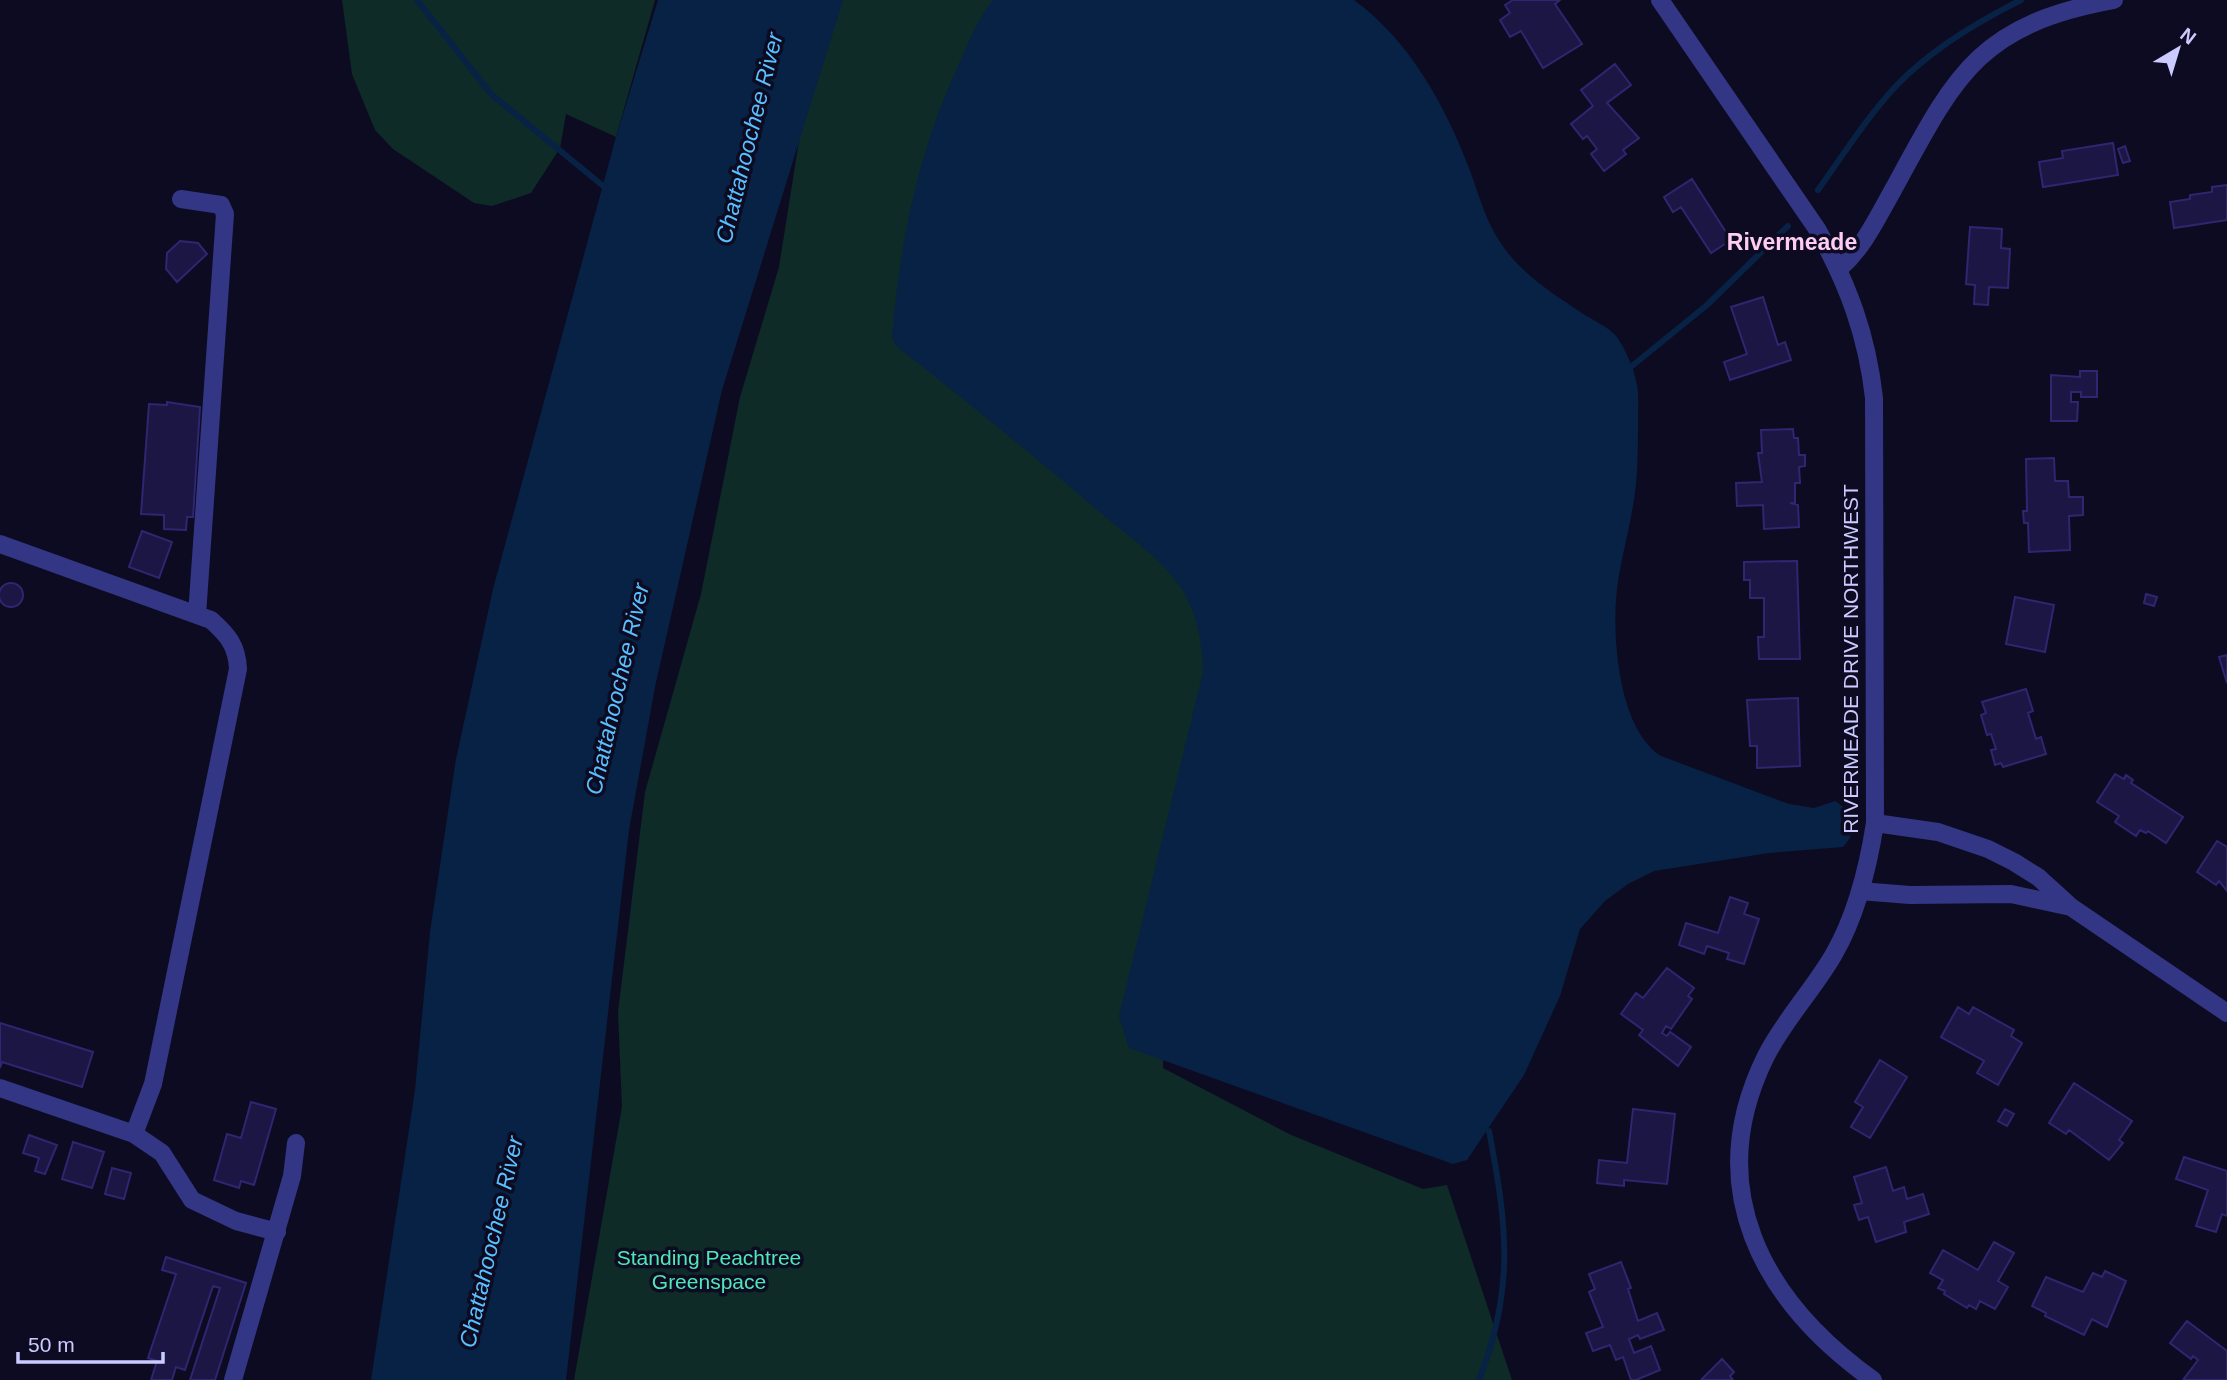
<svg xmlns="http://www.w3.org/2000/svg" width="2227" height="1380" viewBox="0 0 2227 1380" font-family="Arial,sans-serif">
<rect width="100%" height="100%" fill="#0d0b21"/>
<path fill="#0e2b28" d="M342,0H655L616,137L566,114L560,148L531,193L492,206L474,203L393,149L375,130L352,74Z
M832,0H1006L1161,551L1219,644L1169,831L1163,1068L1289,1134L1423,1189L1447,1185L1512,1380H574L622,1107L618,1012L645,792L701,594L740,397L779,267L804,109Z"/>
<path fill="#072244" d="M658,0H843L722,390L655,687L629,830L566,1380H371L415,1090L430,932L456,759L493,589L616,137Z
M993,0H1354C1409,40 1445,105 1469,168C1479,194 1485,221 1502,245C1523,275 1552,293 1582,313C1592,320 1609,327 1617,337C1626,350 1634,369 1637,385C1639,397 1638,410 1638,422C1638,450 1638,479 1633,506C1628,537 1618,569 1616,600C1613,645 1620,730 1661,756L1789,804L1814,808L1835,801C1853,812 1859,831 1843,847L1769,853L1654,871L1628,884L1605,901L1580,929L1560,996L1524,1075L1467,1160L1453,1164L1129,1048L1119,1016L1203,672C1202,643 1198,617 1183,591C1164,560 1129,537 1102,514C1034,456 965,400 895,345L892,336C900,242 918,152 958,66C968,43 977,20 993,0Z"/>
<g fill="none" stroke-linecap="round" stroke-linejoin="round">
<path stroke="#072244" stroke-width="6" d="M417,0L491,94L608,190
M1818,190C1843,155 1867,117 1896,86C1931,49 1977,22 2021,0
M1632,366L1707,305L1788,226
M1479,1380C1515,1288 1507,1225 1489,1131"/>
</g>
<path fill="#1b1643" stroke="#2e2671" stroke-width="2" d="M1513,0H1560L1555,4L1582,44L1543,68L1521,31L1510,37L1500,20L1510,13L1505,5Z
M1615,64L1631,85L1607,103L1639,138L1623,150L1626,154L1604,171L1591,154L1597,149L1587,136L1583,139L1571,124L1593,106L1581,90Z
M2113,143L2118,175L2043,187L2039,162L2063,158L2062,151Z
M2125,146L2130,161L2123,163L2118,149Z
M1692,179L1731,240L1711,253L1681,207L1673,212L1664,197Z
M2227,185V220L2174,228L2170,202L2190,199V195L2212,192V187Z
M1970,227L2002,229L2001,248L2010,249L2008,288L1989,287L1988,305L1974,304L1975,285L1966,284Z
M180,241L198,243L207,254L177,282L166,269L167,253Z
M1763,297L1778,345L1785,342L1791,360L1730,380L1724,362L1747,354L1731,307Z
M2080,371H2097V397H2081V392H2071V402H2078L2077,421H2051V375L2080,377Z
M167,402L200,407L193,517H187L186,530L164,529V515L141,514L149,404L167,405Z
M1793,429L1794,438H1798L1799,455H1805V466L1799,467L1800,483H1795V503H1790L1798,505L1799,527L1764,529L1763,505L1737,506L1736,483L1762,482L1758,453H1762L1761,430Z
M2054,458L2055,481H2068L2069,497H2083V515L2069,516L2070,550L2029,552L2028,523H2024L2023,511H2027L2026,459Z
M142,531L172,542L159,578L129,567Z
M1797,561L1800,659H1759L1758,637H1764V598H1750V580H1744V562Z
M-1 595a12 12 0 1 1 24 0a12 12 0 1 1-24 0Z
M2146,594L2157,597L2154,606L2144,603Z
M2015,597L2054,605L2045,652L2006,644Z
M2227,655V683L2219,657Z
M2026,689L2033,711L2028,713L2036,739L2041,737L2046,754L2003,767L2001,763L1995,765L1991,750L1996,749L1991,734L1987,735L1981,715L1986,713L1982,702Z
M1798,698L1800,766L1757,768V746H1750L1747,700Z
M2115,774L2124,779L2126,775L2133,780L2131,783L2183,817L2166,843L2148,831L2146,833L2140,830L2136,836L2115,822L2119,816L2097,802Z
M2217,841L2227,847V891L2219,881L2216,885L2197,872Z
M1730,897L1748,903L1744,914L1759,919L1744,964L1727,959L1729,953L1707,946L1704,954L1679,945L1686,923L1718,933Z
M1667,968L1694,988L1688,996L1692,999L1671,1029L1666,1026L1662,1033L1667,1036L1670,1032L1691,1047L1678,1066L1639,1035L1643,1030L1621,1014L1636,993L1643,998Z
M1958,1007L1969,1014L1973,1007L2014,1030L2011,1036L2022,1043L1998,1085L1977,1073L1984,1061L1941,1037Z
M0,1023L93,1052L82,1087L2,1062L0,1068Z
M1880,1060L1907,1077L1870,1138L1851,1127L1863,1107L1855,1102Z
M2074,1083L2132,1121L2119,1140L2123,1143L2109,1160L2069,1130L2066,1134L2049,1123Z
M251,1102L276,1109L254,1185L241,1181L239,1188L214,1180L227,1134L241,1138Z
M1633,1109L1675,1114L1667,1184L1624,1180V1186L1597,1183L1599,1160L1627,1163Z
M2005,1109L2014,1114L2007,1126L1998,1121Z
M29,1135L57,1145L45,1174L35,1171L39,1158L23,1153Z
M73,1142L104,1152L92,1188L62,1179Z
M2184,1157L2227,1171V1216L2222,1214L2216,1232L2196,1226L2208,1190L2176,1179Z
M1886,1167L1893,1191L1904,1187L1907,1199L1923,1194L1929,1214L1904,1222L1906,1232L1876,1242L1868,1217L1859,1220L1854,1205L1862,1203L1854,1177Z
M112,1168L131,1173L124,1199L105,1194Z
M1994,1242L2014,1253L1998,1281L2008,1287L1995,1309L1980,1301L1976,1309L1969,1305L1967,1308L1944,1294L1945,1291L1938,1288L1943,1280L1930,1273L1943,1250L1978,1270Z
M166,1257L246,1283L215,1380H190L220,1288L213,1286L185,1370L176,1367L172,1380H151L157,1361L148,1358L176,1274L162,1270Z
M1621,1262L1631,1288L1628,1289L1638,1321L1657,1313L1664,1330L1640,1339L1638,1335L1629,1339L1634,1353L1651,1346L1660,1370L1636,1380H1631L1623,1357L1616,1360L1610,1345L1593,1351L1586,1333L1603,1327L1589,1292L1595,1289L1589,1274Z
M2105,1271L2126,1281L2107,1327L2092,1319L2084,1335L2045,1316L2046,1313L2032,1306L2046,1277L2083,1292L2093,1273L2102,1277Z
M2187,1321L2227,1351V1380H2183L2198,1360L2193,1356L2191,1359L2170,1343Z
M1722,1359L1734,1372L1730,1376L1733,1380H1701Z"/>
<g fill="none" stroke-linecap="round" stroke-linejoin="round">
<path stroke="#323684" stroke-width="18" d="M1660,0L1817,229C1848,284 1867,335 1874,398L1875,823C1868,868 1857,914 1834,954C1814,989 1784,1020 1766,1056C1701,1187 1761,1300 1873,1380
M181,199L221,205L225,214L197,615
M1840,268C1864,247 1877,218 1893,190C1955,76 1977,25 2114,0
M0,544L211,620C228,635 237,646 238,669L153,1084L134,1134
M1875,823L1938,832L1988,849L2014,862L2038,877L2071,907L2227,1013
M1860,891L1910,895L2011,894L2071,907
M0,1088L134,1134L162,1153L192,1200L236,1221L277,1232
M233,1380L292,1176L296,1143"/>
</g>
<g text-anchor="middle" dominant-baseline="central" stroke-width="7" stroke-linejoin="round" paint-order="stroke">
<g font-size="21" fill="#cccbff" stroke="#0d0b21">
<text transform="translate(1850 659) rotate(-90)">RIVERMEADE DRIVE NORTHWEST</text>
</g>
<g font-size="21" fill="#4ee8b5" stroke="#0d0b21">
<text x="709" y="1257">Standing Peachtree<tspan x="709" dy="24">Greenspace</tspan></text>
</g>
<g font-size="23" font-style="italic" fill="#59c0ff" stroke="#0d0b21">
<text transform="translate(749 138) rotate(-76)">Chattahoochee River</text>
<text transform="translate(617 689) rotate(-77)">Chattahoochee River</text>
<text transform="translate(491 1242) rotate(-77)">Chattahoochee River</text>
</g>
<g font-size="23" font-weight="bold" fill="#ffcdf1" stroke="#0d0b21">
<text x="1792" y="242">Rivermeade</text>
</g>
</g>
<g transform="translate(2178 49) rotate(38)" stroke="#0d0b21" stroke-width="5" paint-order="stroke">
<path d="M0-5L12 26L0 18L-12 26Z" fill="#cccbff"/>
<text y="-10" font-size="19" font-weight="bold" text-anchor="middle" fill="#cccbff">N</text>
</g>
<path d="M18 1352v10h145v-10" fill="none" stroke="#cccbff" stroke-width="3.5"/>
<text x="28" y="1352" font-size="21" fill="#cccbff" stroke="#0d0b21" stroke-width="5" paint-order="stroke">50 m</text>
</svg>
